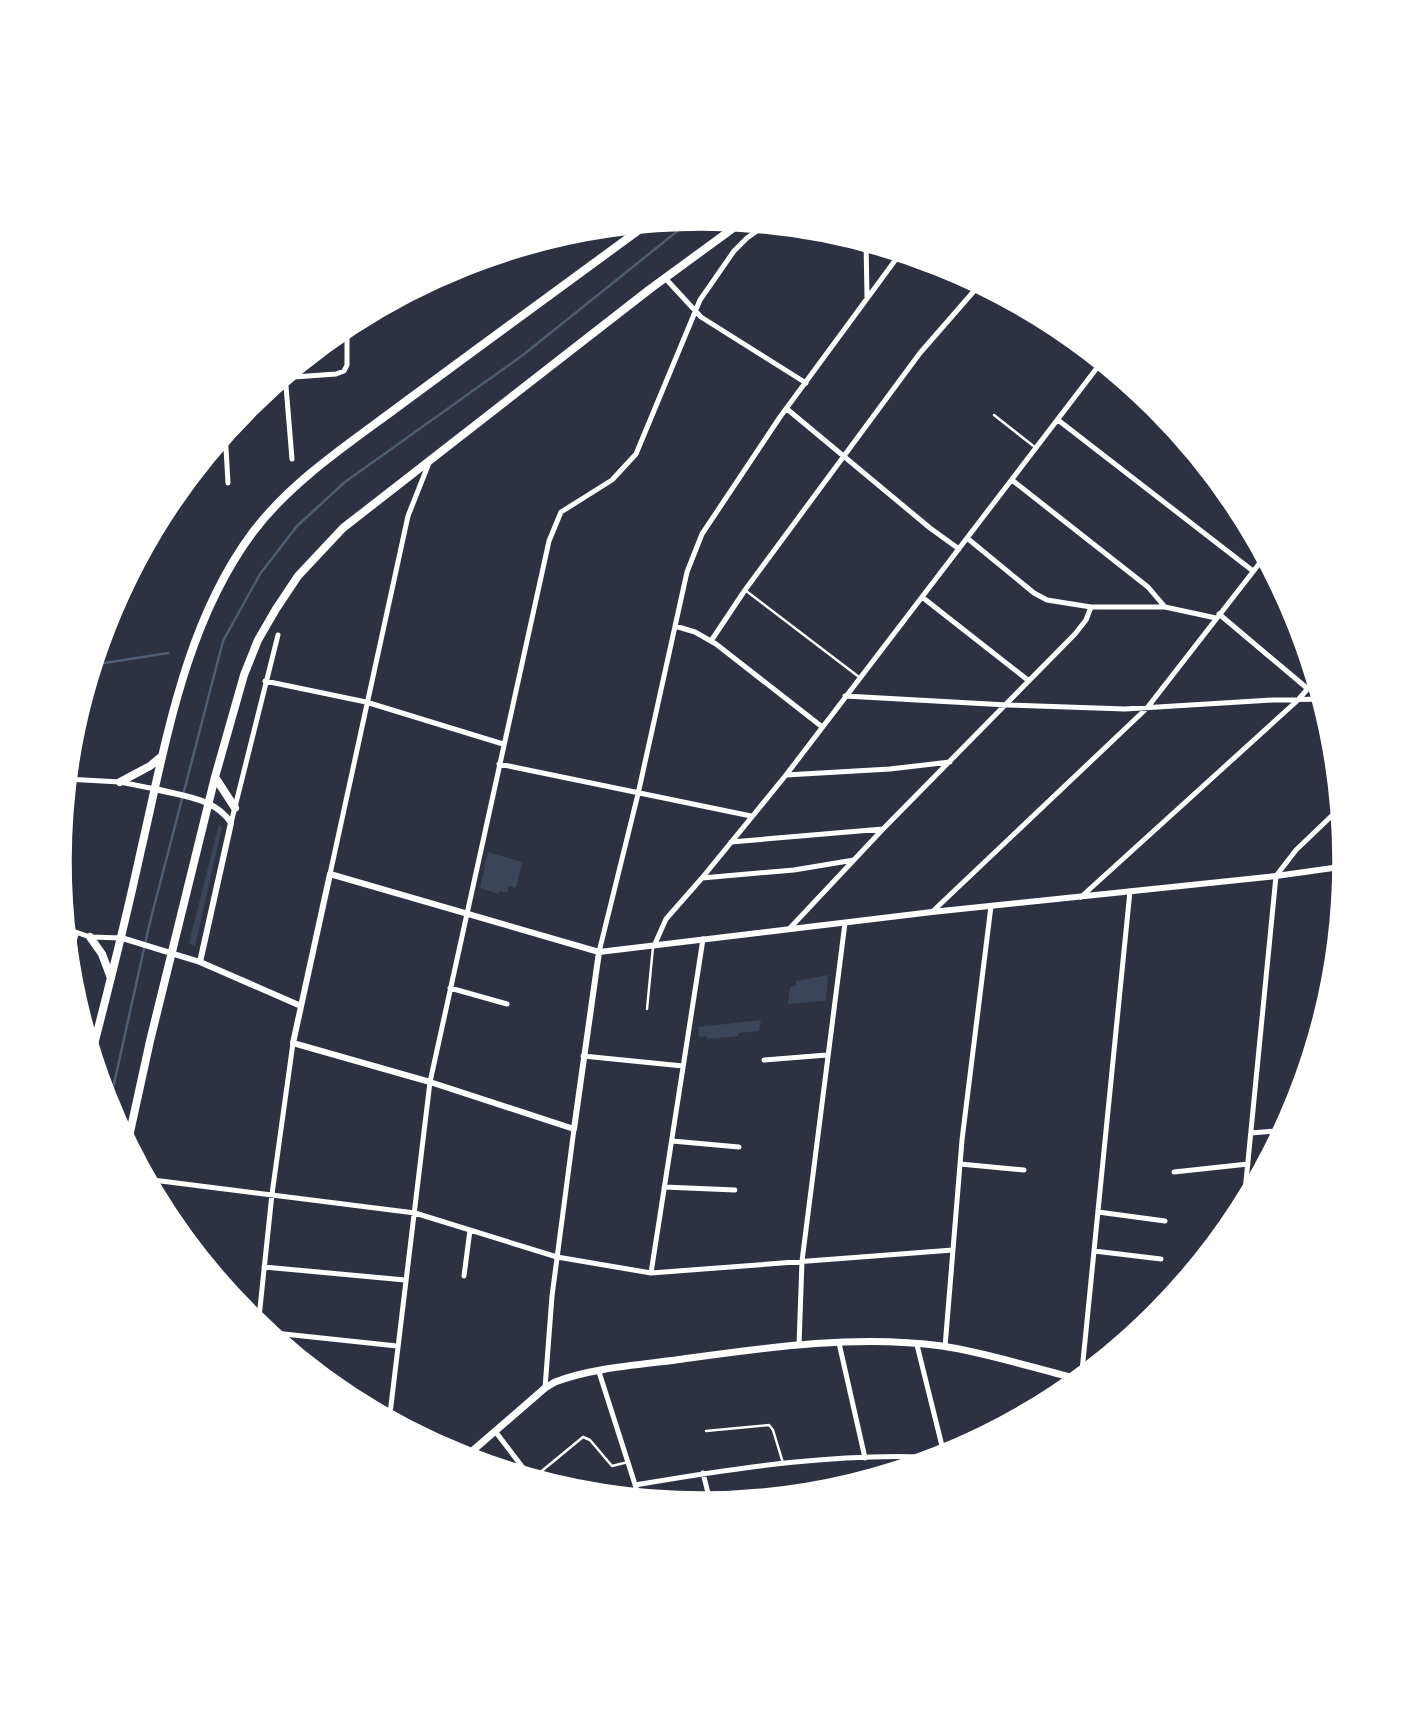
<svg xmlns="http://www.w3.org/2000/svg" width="1405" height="1723" viewBox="0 0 1405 1723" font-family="'Varela Round',sans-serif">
<rect width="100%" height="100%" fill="#2d3142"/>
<path fill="#3c4559" d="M219,824L222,827L195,946L189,943Z
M488,852L522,862L516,888L509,886L507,893L500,891L499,894L480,888Z
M828,975L826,1001L788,1004L790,987L796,985V981Z
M761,1020L759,1031L739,1033L738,1036L707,1039V1036L699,1037L698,1027Z"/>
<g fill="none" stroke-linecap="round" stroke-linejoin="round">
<path stroke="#4f5d75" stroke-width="2.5" d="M92,665L168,653
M108,1111L149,926L223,641L260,574L297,526L345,482L523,355L695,217"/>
<path stroke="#fff" stroke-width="2.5" d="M994,415L1036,448
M745,590L859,677
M647,1009L653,947
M706,1431L769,1425L773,1430L783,1463
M532,1479L583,1437L590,1440L612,1466L628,1462"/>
<path stroke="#fff" stroke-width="5" d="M588,228L603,227
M866,241L867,297
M665,278L701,317L806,383
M285,374L292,459
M280,378L336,374L344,371L347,365V324
M787,409L930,528L959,549
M1058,420L1253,571
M225,431L228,483
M1012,480L1148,587L1165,607
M151,532L158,524L162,512
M967,538L1034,593L1047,600L1091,607H1165L1216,618
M1263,558L1272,566
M922,597L1029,681
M1219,614L1308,689
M675,626L695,632L716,644L821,726
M711,641L745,590L920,353L981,283
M265,681L366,702L503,744
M845,696L1007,705L1125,709L1273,700L1324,699
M499,764L751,816
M786,775L890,769L950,762
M66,779L120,782L155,789
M231,823L278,635
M731,842L883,829
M59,844C77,819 71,770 70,740
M330,874L408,516L429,463
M702,878L794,870L854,860
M1081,897L1298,700L1317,678
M932,912L1147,708L1266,555
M64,928L90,937L122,938
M790,928L883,829L1075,634L1086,620L1091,607
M654,946L666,919L702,878L786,775L1103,360
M599,952L638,794L687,572L702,534L780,417L902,251
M68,967L76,934
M1336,974L1337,867
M450,988L507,1004
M583,1056L683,1066
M764,1060L827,1055
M1251,1133L1287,1130
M672,1141L739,1147
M960,1164L1024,1170
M1174,1172L1248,1164
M145,1179L415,1213L557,1257L651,1273L953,1250
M664,1187L735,1190
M1098,1212L1165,1221
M1243,1212L1276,876L1296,850L1342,806
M1094,1251L1161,1259
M264,1267L405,1280
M651,1273L703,939
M464,1276L470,1230
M258,1327L272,1194L293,1043
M265,1332L397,1346
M839,1343L865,1458
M799,1345L802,1261L845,923
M917,1345L945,1458
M945,1347L962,1140L991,906
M599,1372L640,1500
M1081,1381L1130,891
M545,1388L552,1296L574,1129
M389,1422L430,1082L549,541L561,512L612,480L636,454L700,300L734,251L747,238L768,223
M495,1431L533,1481
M703,1473L711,1505
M635,1485C735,1468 844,1451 946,1458"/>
<path stroke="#fff" stroke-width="6" d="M155,789C182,796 215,798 231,823L200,962
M122,938L200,962L301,1006
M599,952L574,1129L430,1082L293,1043L330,874L599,952L932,912L1276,876L1347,866"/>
<path stroke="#fff" stroke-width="7" d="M463,1459L545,1388L555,1382C592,1368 637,1365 676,1360C763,1348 854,1334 942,1346C989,1353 1036,1369 1082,1380"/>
<path stroke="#fff" stroke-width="8" d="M215,777L235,808
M120,782L150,766L162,756
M90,937L102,954L111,978
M91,1056C109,987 126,919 141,850C166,742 185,623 253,532C293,479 353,441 406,401C487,341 568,282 650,222
M127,1146L150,1041L215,777L244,675L258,640L276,609L298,576L343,528L650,289L743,221"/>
</g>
<path d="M0 0H1405V1723H0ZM70 861a632 632 0 1 1 1264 0a632 632 0 1 1-1264 0Z" fill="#fff" fill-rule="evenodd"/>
<path fill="none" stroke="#fff" stroke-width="3.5" d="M70 861a632 632 0 1 1 1264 0a632 632 0 1 1-1264 0Z"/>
</svg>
